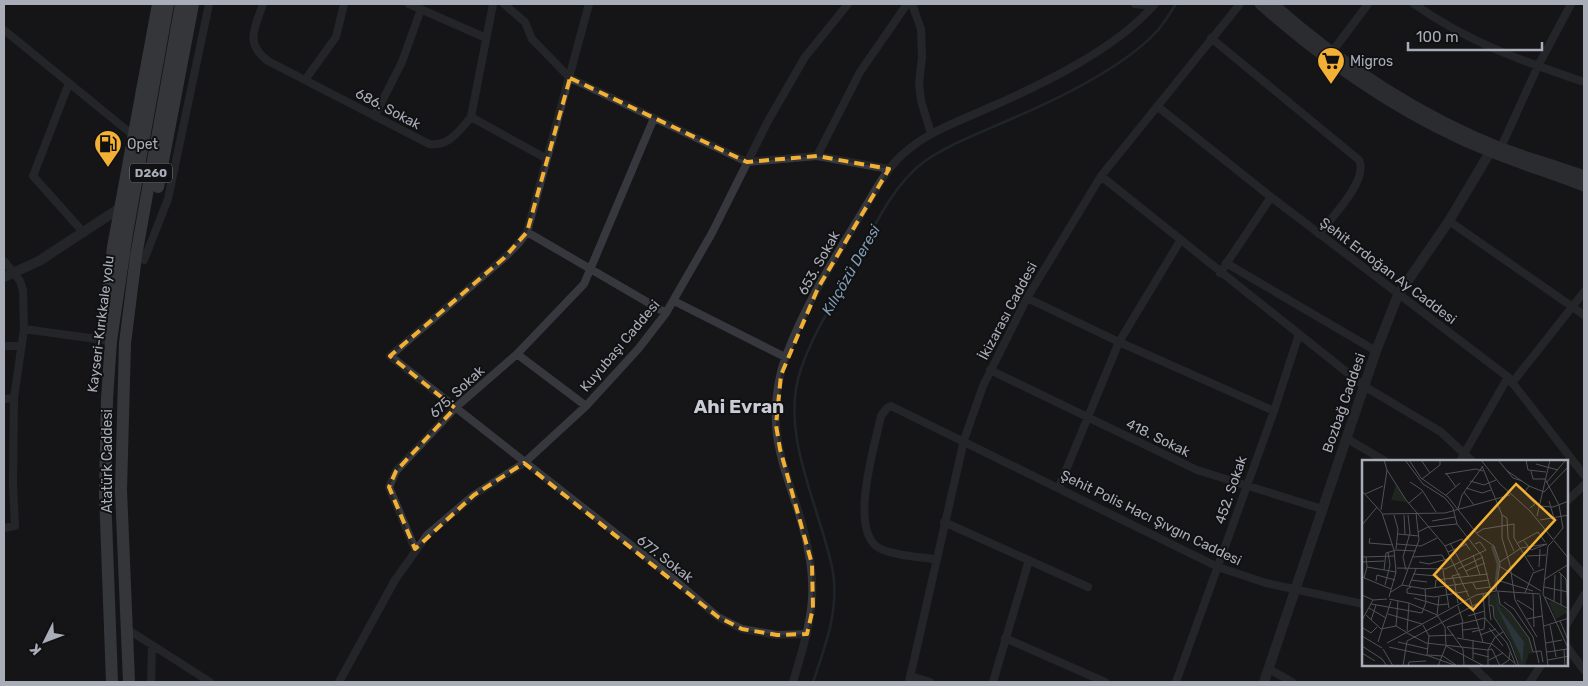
<svg xmlns="http://www.w3.org/2000/svg" width="1588" height="686" viewBox="0 0 1588 686" font-family="Rubik,sans-serif">
<rect width="100%" height="100%" fill="#161618"/>
<g fill="none" stroke-linecap="round" stroke-linejoin="round">
<path stroke="#2c353c" stroke-width="2.5" d="M813,682C825,647 839,611 833,572C821,508 778,434 801,369C812,336 831,306 848,276C868,239 891,185 925,161C952,143 982,132 1011,119C1058,99 1125,67 1159,29C1165,21 1171,12 1176,4"/>
<path stroke="#37383d" stroke-width="8" d="M263,4C255,28 244,43 268,61L429,144C449,147 459,131 471,117L547,159
M409,4L486,38
M504,4L525,22L532,39L570,78L747,162L817,156L889,169
M589,4L527,232L518,244L504,258L390,356L670,576L718,617L742,629L777,635L807,634
M912,4L921,29L922,58L919,83L921,101L931,133
M1135,4L1153,6
M1414,4C1468,42 1522,61 1584,82
M4,30L134,136
M1211,38L1359,160C1369,180 1331,218 1319,234
M1332,52L1368,4
M305,80L336,37L344,4
M69,83L33,176L84,233
M1157,106L1271,197L1508,377L1584,475
M375,115L402,62L421,9
M471,117L493,4
M1501,147L1538,66L1571,4
M817,156L860,72L907,4
M1101,176L1364,386L1441,432L1472,461
M1449,221L1584,315
M527,232L666,313
M144,260L168,199L209,4
M4,261L20,281L23,290L24,329
M1226,263L1376,351
M1220,273L1271,197
M1027,298L1119,342L1274,411
M674,301L785,357
M4,346H22
M517,354L586,406
M990,370L1197,470L1322,509
M1512,383L1584,292
M4,399L14,398
M1346,438L1385,461
M1460,461L1508,377
M1059,487L1119,342L1180,241
M1567,501L1584,485
M944,522L1088,587
M4,528L15,526L13,485L14,398L24,329L111,341
M415,549L389,487L396,471L455,408L517,354L584,284L654,118
M1567,556L1584,575
M935,559C920,557 887,555 876,546C850,524 875,445 881,416L887,408L891,406L1218,567L1266,583L1363,604
M1567,624L1584,595
M127,629L210,682
M1005,638L1105,682
M1567,647L1584,670
M1471,665L1489,682
M1269,669L1292,682
M910,676L930,682
M151,682L152,645
M339,682L395,580L427,535L474,495L524,463L586,406L639,348L666,313L712,233L768,121L805,57L848,4
M793,682C813,615 821,587 800,517C791,487 778,457 776,425C775,403 778,377 786,356C805,305 835,257 863,211C875,191 886,169 903,154C927,132 957,122 986,109C1041,85 1115,50 1155,4
M909,682L964,440L983,386L1027,298L1101,176L1240,4
M993,682L1029,560
M1176,682L1274,411L1299,334
M1530,682L1541,665"/>
<path stroke="#37383d" stroke-width="10" d="M4,277L39,261L120,208
M1264,682L1376,351L1398,295L1449,221L1490,152"/>
<path stroke="#45474d" stroke-width="11" d="M1260,4C1328,64 1405,118 1491,152C1521,164 1553,174 1584,186
M1273,4C1340,63 1418,115 1501,148C1528,158 1557,166 1584,176"/>
<path stroke="#5b5e65" stroke-width="12" d="M158,187L193,4
M109,334L105,321L113,247L158,4
M112,682L105,493L107,399L111,341L127,233L168,4
M129,682L121,490L125,343L136,256L181,4"/>
</g>
<path d="M0 0H1588V686H0ZM570,78L747,162L817,156L889,169L818,288L781,375L776,425L780,449L812,564L813,608L807,634L777,635L742,629L718,617L524,463L474,495L415,549L389,487L396,471L455,408L390,356L504,258L527,232Z" fill="#161618" fill-opacity=".55" fill-rule="evenodd"/>
<path fill="none" stroke="#f2b134" stroke-width="4" stroke-dasharray="10 6" stroke-linejoin="round" d="M570,78L747,162L817,156L889,169L818,288L781,375L776,425L780,449L812,564L813,608L807,634L777,635L742,629L718,617L524,463L474,495L415,549L389,487L396,471L455,408L390,356L504,258L527,232Z"/>
<defs>
<symbol id="supermarket-pin" viewBox="-11 -11 22 30"><path d="M0 17L-7.5 6A9.5 9.5 0 1 1 7.5 6Z" fill="#f2b134" stroke="#111113"/><path d="M-6-5.5h2.5l.6 2H6L4.5 2H-2.5L-4.4-4H-6ZM-1.5 3.2a1.3 1.3 0 1 0 .1 0ZM3 3.2a1.3 1.3 0 1 0 .1 0Z" fill="#111"/></symbol>
<symbol id="fuel-pin" viewBox="-11 -11 22 30"><path d="M0 17L-7.5 6A9.5 9.5 0 1 1 7.5 6Z" fill="#f2b134" stroke="#111113"/><path d="M-5.5-6h7V0h2V4h1.3V-2.5L3-4.5l.8-.8L6-3V5H2.5V1h-1V6h-7ZM-4.2-4.7v3.2H.2V-4.7Z" fill="#111"/></symbol>
</defs>
<g fill-rule="evenodd">
<use href="#supermarket-pin" x="1315" y="45" width="32" height="43"/>
<use href="#fuel-pin" x="92" y="128" width="32" height="43"/>
</g>
<g text-anchor="middle" dominant-baseline="central" stroke-width="4" stroke-linejoin="round" paint-order="stroke">
<rect fill="#111113" stroke="#7b7e86" stroke-width="1" x="130" y="163.5" width="42" height="19" rx="4"/>
<g font-size="12" font-weight="bold" fill="#a8adb8">
<text x="151" y="173">D260</text>
</g>
<g font-size="14" fill="#a8adb8" stroke="#111113" text-anchor="start">
<text x="1350" y="61">Migros</text>
<text x="127" y="144">Opet</text>
</g>
<g font-size="14" fill="#a8adb8" stroke="#111113">
<text transform="translate(388 109) rotate(28)">686. Sokak</text>
<text transform="translate(819 263) rotate(-61)">653. Sokak</text>
<text transform="translate(1388 271) rotate(37)">Şehit Erdoğan Ay Caddesi</text>
<text transform="translate(1008 311) rotate(-62)">İkizarası Caddesi</text>
<text transform="translate(101 324) rotate(-83)">Kayseri-Kırıkkale yolu</text>
<text transform="translate(620 346) rotate(-50)">Kuyubaşı Caddesi</text>
<text transform="translate(457 392) rotate(-43)">675. Sokak</text>
<text transform="translate(1344 403) rotate(-71)">Bozbağ Caddesi</text>
<text transform="translate(1158 438) rotate(26)">418. Sokak</text>
<text transform="translate(107 461) rotate(-90)">Atatürk Caddesi</text>
<text transform="translate(1231 490) rotate(-71)">452. Sokak</text>
<text transform="translate(1151 518) rotate(26)">Şehit Polis Hacı Şıvgın Caddesi</text>
<text transform="translate(665 559) rotate(38)">677. Sokak</text>
</g>
<g font-size="15" font-style="italic" fill="#7f9bb3" stroke="#111113">
<text transform="translate(851 270) rotate(-60)">Kılıçözü Deresi</text>
</g>
<g font-size="19" font-weight="bold" fill="#c9ccd4" stroke="#111113">
<text x="739" y="406">Ahi Evran</text>
</g>
</g>
<g transform="translate(1362 460)">
<rect width="206" height="206" fill="#161618"/>
<path d="M34,25L45,42L29,40ZM136,132L139,147L148,152L167,178L171,194L167,193L163,206H158L149,181L133,157L131,145H128V134ZM190,141L202,148L206,152L194,159L187,143Z" fill="#1e261f"/>
<path d="M133,132L137,149L162,182L160,205L158,194L136,149Z" fill="#2c353c"/>
<path fill="none" stroke="#2c353c" stroke-width="2.5" d="M130,86L136,104L133,130"/>
<path fill="none" stroke="#505258" stroke-width="1" d="M43,0L61,24L83,38L91,48L95,64L120,96L129,131M47,0L59,18L86,37L116,75L132,86L138,103L134,131M59,0L68,13M119,0L138,24L168,51L207,99M136,0L151,18L160,21M164,0L166,10L184,12M174,4L196,10M120,6L140,55V78L148,105L153,140L175,177M25,10L44,40L83,86L107,137M144,10L167,26L162,33L173,44L168,48M169,11L171,19H183L197,45M84,13L94,27M83,14L114,9L121,11M60,19L78,5V0M108,21L122,25L134,20M48,22L60,30L74,52M184,23L203,1M167,26L182,32L207,6M104,28L120,33L129,30M0,31L20,53L32,90L34,112L27,137M102,32L112,45M3,34L21,26M84,35L98,23M187,41L192,58M47,43L60,32M177,46L191,47L207,41M96,49L100,35L121,6M19,50L25,10L22,0M21,54L83,53L148,35M32,55L36,69L34,89M42,55L43,75M140,55L145,58L146,78L152,91M175,56L188,0M178,60L207,55M70,61L93,57M0,65L15,47M56,72L66,67L95,64M115,73L121,69L152,64V78M36,74L57,76M8,78L7,83L31,85M152,78L172,111M192,79L201,68L197,45M162,81L169,90L185,84M191,81L186,86L181,134L207,190M88,83L107,117M156,83L176,72L183,82M35,84L59,86L75,78M83,86L100,79L108,90M86,92L105,84M111,95L118,115M165,96L184,95M0,97L33,96M51,97L80,95L83,100M0,102L22,101M57,102L67,104L89,98M138,102L159,88L185,84M137,106L179,131M5,107L34,112M177,107L178,89M35,108L83,109L124,90L118,82L113,84M96,109L121,97M22,110L24,93L34,90L54,91M44,110L41,97L48,73L46,55M81,110L87,148M104,111L123,103M197,112L204,119L206,149M51,114L76,116M199,114V145M0,117L29,129M2,118L5,107L4,97M183,119L207,104M49,120L65,122M14,121L15,115L33,120M138,121L171,131M111,123L114,129L128,127M23,125L28,105L26,92M40,125L63,129L127,120M133,125L146,112M47,126L54,109M93,126L96,143M94,126L90,116L98,114M49,127L45,129V133L72,137L106,131M182,127L206,132M73,128L74,120L126,114M29,132L40,125L57,80L54,53M136,132L138,144L148,152L167,178L171,192L179,191L181,202M121,133L123,158L145,183L153,203M127,133V145L131,146L132,157L148,182L157,206M163,133L171,113L182,109M171,134L172,167M0,135L11,140L25,139M178,135L186,206M183,137L207,149M52,138L76,145L86,144M27,139L47,143L75,155M108,139L121,182M155,140L171,150M192,141L193,115M142,142L152,149L171,177L177,203M9,144L60,153L64,142L63,129M127,145L129,160M96,146L101,162M7,148L24,158M26,154L60,164M4,155L19,169L34,166L44,172M106,156L123,151M165,159L180,156M0,160L11,140M9,160L14,145M198,161L206,180M100,162L101,178M61,165L67,176L65,195M188,165L194,197M34,166L36,141M182,166L207,158M85,167L123,158L122,169L110,172M85,167L101,189L102,206M1,168L9,173L15,167M127,168L141,186M101,170L117,168M45,171L47,143M45,173L64,183L126,190L133,177L141,172M118,175L134,169M0,176L20,188M67,176L92,175M95,178L130,184L156,206M111,180V199M16,182L29,141M36,182L66,189M25,183L114,135L134,131L178,134M184,183L200,180M0,186L20,199L25,206M84,186L122,206M27,187L67,196L95,206M21,189L31,206M202,190L203,206M185,192L205,189M0,193L13,201M111,193L127,197M66,195L81,196L94,205M127,200L141,193M186,200L207,196M41,206L45,181L122,140M46,206L47,202L64,201M76,206L84,186L83,167L75,155L77,137M126,206V190L130,189L138,206M138,206L147,200L148,192"/>
<path fill="#f2b134" fill-opacity="0.15" stroke="#f2b134" stroke-width="2.5" d="M154,24L193,60L111,150L72,115Z"/>
<rect width="206" height="206" fill="none" stroke="#a8adb8" stroke-width="2.5"/>
</g>
<rect width="1588" height="686" fill="none" stroke="#a8adb8" stroke-width="10"/>
<g transform="translate(45 641) rotate(228)" stroke="#111113" stroke-width="4" paint-order="stroke">
<path d="M0-4L9 19L0 12L-9 19Z" fill="#a8adb8"/>
<text y="-8" font-size="14" font-weight="bold" text-anchor="middle" fill="#a8adb8">K</text>
</g>
<path d="M1408 42v8h134v-8" fill="none" stroke="#a8adb8" stroke-width="2.5"/>
<text x="1416" y="42" font-size="15" fill="#a8adb8" stroke="#111113" stroke-width="4" paint-order="stroke">100 m</text>
</svg>
